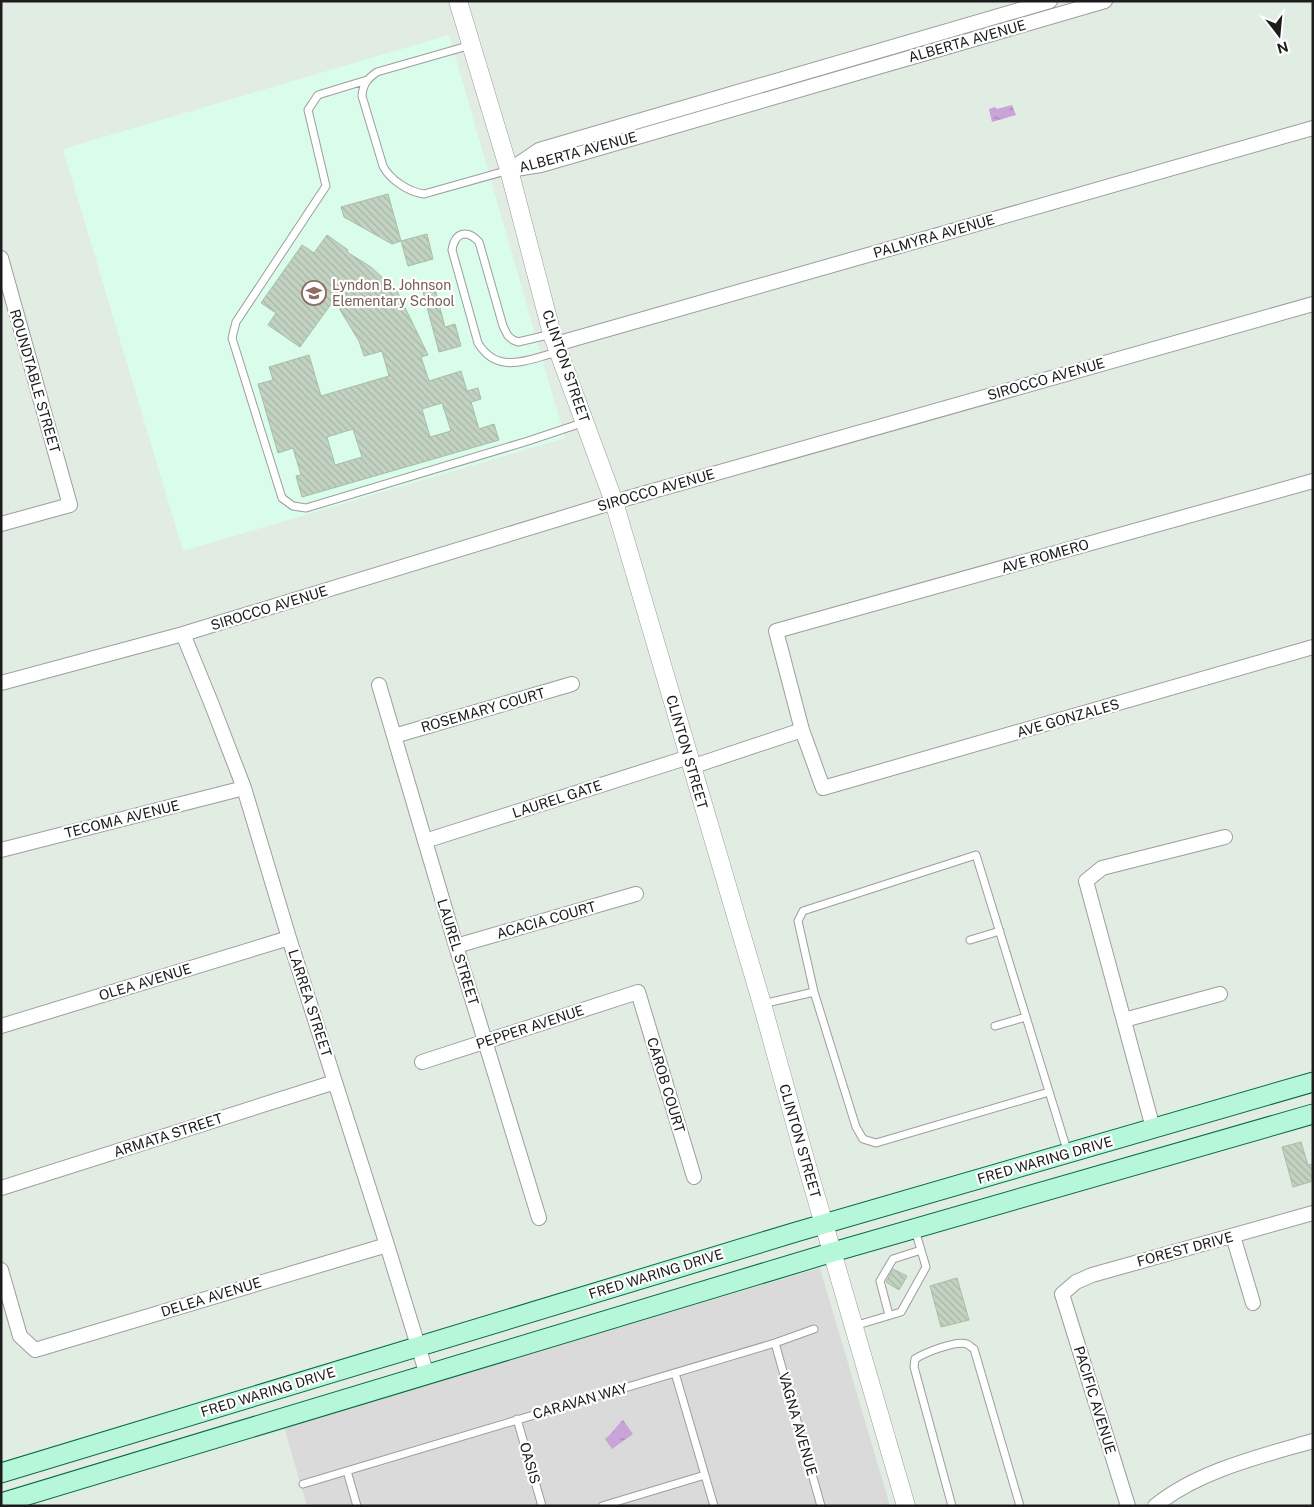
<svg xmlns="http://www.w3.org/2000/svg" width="1314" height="1507" viewBox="0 0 1314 1507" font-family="'Public Sans',sans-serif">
<defs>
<pattern id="water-ripples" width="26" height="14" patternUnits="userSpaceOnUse" patternTransform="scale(1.25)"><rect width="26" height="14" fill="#caa3d9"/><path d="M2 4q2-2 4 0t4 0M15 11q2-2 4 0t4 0" fill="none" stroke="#a384af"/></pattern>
<pattern id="building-back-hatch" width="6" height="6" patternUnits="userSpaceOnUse" patternTransform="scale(1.25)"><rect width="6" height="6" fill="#c3d3c2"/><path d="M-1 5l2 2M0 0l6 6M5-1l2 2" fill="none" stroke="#a7b5a6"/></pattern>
</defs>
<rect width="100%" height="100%" fill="#e1ede3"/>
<path fill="#d9dad9" d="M820,1268L890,1506H307L284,1427Z"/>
<path fill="#dafdeb" d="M449,35L565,438L183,551L63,149Z"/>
<path fill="url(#water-ripples)" d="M1012,105L1016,115L992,122L989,109L995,107L997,109Z
M623,1420L633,1434L612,1449L605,1439C613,1433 616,1426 623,1420Z"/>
<path fill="url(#building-back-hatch)" stroke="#a6bea5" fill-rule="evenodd" d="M388,194L401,241L392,244L344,217L341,207Z
M427,234L433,259L408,266L401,241Z
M327,235L348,250L347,252L371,267L397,291L428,355L421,357L429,381L461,371L467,391L478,388L481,399L471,402L479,429L494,424L499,440L302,497L296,476L301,475L293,448L278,453L258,384L273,380L269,367L309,355L321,396L389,376L382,351L364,356L359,341L334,300L300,347L268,325L276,313L261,303L302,245L314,253ZM442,403L451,431L430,437L422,409ZM353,429L362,457L335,465L327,437Z
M435,289L445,327L455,324L461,346L439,352L423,292Z
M1301,1142L1308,1165L1313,1164V1181L1293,1187L1282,1147Z
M893,1269L907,1276L899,1290L886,1282Z
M957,1278L969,1320L941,1327L930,1286Z"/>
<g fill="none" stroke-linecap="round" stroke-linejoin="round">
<defs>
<path id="service" d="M471,45L377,72C367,79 363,84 362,96L383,166C390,180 409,192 424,194L509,170
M367,80L318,95L308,110L326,186L236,322L232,338L282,498L293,506L306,508L528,441L585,422
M552,334L518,342L513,340L508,336L503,326L479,242C467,229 455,232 452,250L478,343C498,376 528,359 558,352
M970,940L1000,931
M814,992L856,1127L863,1139L876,1143L1049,1092
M762,1004L814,992L798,921L803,911L976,855L1068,1153
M995,1026L1026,1017
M889,1315L880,1281L893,1259L921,1250
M854,1326L901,1312L926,1267L915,1230
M775,1343L821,1506
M675,1373L714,1506
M517,1419L542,1506
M347,1471L357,1506
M303,1484L775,1343L814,1329
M602,1506L705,1475
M952,1506L914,1367L915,1359C924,1353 956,1340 967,1344C969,1345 972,1348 974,1349L1020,1506"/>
<path id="minor" d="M514,167L539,150L1050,1
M509,170L541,165L1105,1
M1,258L70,505L1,524
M556,344L1313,128
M1313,481L776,631L802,730L823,788L1313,647
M183,634L212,705L244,788L289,938L387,1245L427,1375
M1,683L183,634L614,502L1313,304
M379,685L456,946L539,1218
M394,736L572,684
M691,767L802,730
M425,841L689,757
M1,850L244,788
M456,946L636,894
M1124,1020L1220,994
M1,1026L289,938
M422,1062L638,992L694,1177
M1153,1128L1086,881L1102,868L1225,837
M1,1188L335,1082
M1233,1236L1253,1303
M1,1270L20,1336L35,1350L387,1245
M1128,1506L1062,1294L1076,1282L1092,1275L1313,1213
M1155,1506C1198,1471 1261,1456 1313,1441"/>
<path id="tertiary" d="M458,1L509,170L552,334L614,502L762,1004L805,1159L906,1506"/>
<path id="secondary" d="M1,1473L796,1232L1313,1082
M1,1503L833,1252L1313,1114"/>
</defs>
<use href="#service" stroke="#9d9d9d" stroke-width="9"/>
<use href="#minor" stroke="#9d9d9d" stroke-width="16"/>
<use href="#tertiary" stroke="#9d9d9d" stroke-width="19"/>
<use href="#secondary" stroke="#096c44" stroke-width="21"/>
<use href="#service" stroke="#fff" stroke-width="7"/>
<use href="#minor" stroke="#fff" stroke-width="14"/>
<use href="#tertiary" stroke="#fff" stroke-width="18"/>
<use href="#secondary" stroke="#b6f6d9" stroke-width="19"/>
</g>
<defs>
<symbol id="school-ring" viewBox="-11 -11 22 22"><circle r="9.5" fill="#fff" stroke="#8d6e63" stroke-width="1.5"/><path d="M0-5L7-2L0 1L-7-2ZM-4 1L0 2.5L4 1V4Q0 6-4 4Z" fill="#8d6e63"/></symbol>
</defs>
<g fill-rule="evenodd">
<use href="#school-ring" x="300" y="279" width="28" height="28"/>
</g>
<g text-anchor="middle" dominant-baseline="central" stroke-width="4.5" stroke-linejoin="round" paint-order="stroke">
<g font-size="14" fill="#1c1c1c" stroke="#fff">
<text transform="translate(967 41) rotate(-16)">ALBERTA AVENUE</text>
<text transform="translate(578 152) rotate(-15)">ALBERTA AVENUE</text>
<text transform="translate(934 236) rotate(-16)">PALMYRA AVENUE</text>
<text transform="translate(566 366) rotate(71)">CLINTON STREET</text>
<text transform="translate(1046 379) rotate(-16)">SIROCCO AVENUE</text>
<text transform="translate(35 381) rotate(74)">ROUNDTABLE STREET</text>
<text transform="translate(656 490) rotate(-16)">SIROCCO AVENUE</text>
<text transform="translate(1045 556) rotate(-16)">AVE ROMERO</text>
<text transform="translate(269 608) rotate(-17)">SIROCCO AVENUE</text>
<text transform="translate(483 710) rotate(-16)">ROSEMARY COURT</text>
<text transform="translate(1068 718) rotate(-16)">AVE GONZALES</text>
<text transform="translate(687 752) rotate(74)">CLINTON STREET</text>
<text transform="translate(557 799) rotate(-18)">LAUREL GATE</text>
<text transform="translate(122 819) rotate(-14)">TECOMA AVENUE</text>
<text transform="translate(546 920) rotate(-16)">ACACIA COURT</text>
<text transform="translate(458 952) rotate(73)">LAUREL STREET</text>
<text transform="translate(145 982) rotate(-17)">OLEA AVENUE</text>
<text transform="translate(310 1003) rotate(72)">LARREA STREET</text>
<text transform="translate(530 1027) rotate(-18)">PEPPER AVENUE</text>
<text transform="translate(666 1085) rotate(73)">CAROB COURT</text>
<text transform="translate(168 1135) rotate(-18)">ARMATA STREET</text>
<text transform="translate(800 1141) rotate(74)">CLINTON STREET</text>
<text transform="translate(1045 1160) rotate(-16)">FRED WARING DRIVE</text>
<text transform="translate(1185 1249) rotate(-15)">FOREST DRIVE</text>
<text transform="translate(656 1274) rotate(-17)">FRED WARING DRIVE</text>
<text transform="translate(211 1297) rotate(-17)">DELEA AVENUE</text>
<text transform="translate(268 1392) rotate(-17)">FRED WARING DRIVE</text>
<text transform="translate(1095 1400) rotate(73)">PACIFIC AVENUE</text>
<text transform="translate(580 1401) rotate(-16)">CARAVAN WAY</text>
<text transform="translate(798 1424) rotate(74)">VAGNA AVENUE</text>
<text transform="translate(530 1463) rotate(74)">OASIS</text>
</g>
<g font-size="14" fill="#785e54" stroke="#fff" text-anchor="start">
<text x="332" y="285">Lyndon B. Johnson<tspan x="332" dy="16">Elementary School</tspan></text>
</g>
</g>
<rect width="1314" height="1507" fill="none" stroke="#1c1c1c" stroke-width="5"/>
<g transform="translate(1279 35) rotate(164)" stroke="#ffffff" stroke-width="4" paint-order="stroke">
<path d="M0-4L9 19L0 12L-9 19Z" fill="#1c1c1c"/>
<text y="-8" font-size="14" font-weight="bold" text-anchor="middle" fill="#1c1c1c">N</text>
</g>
</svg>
